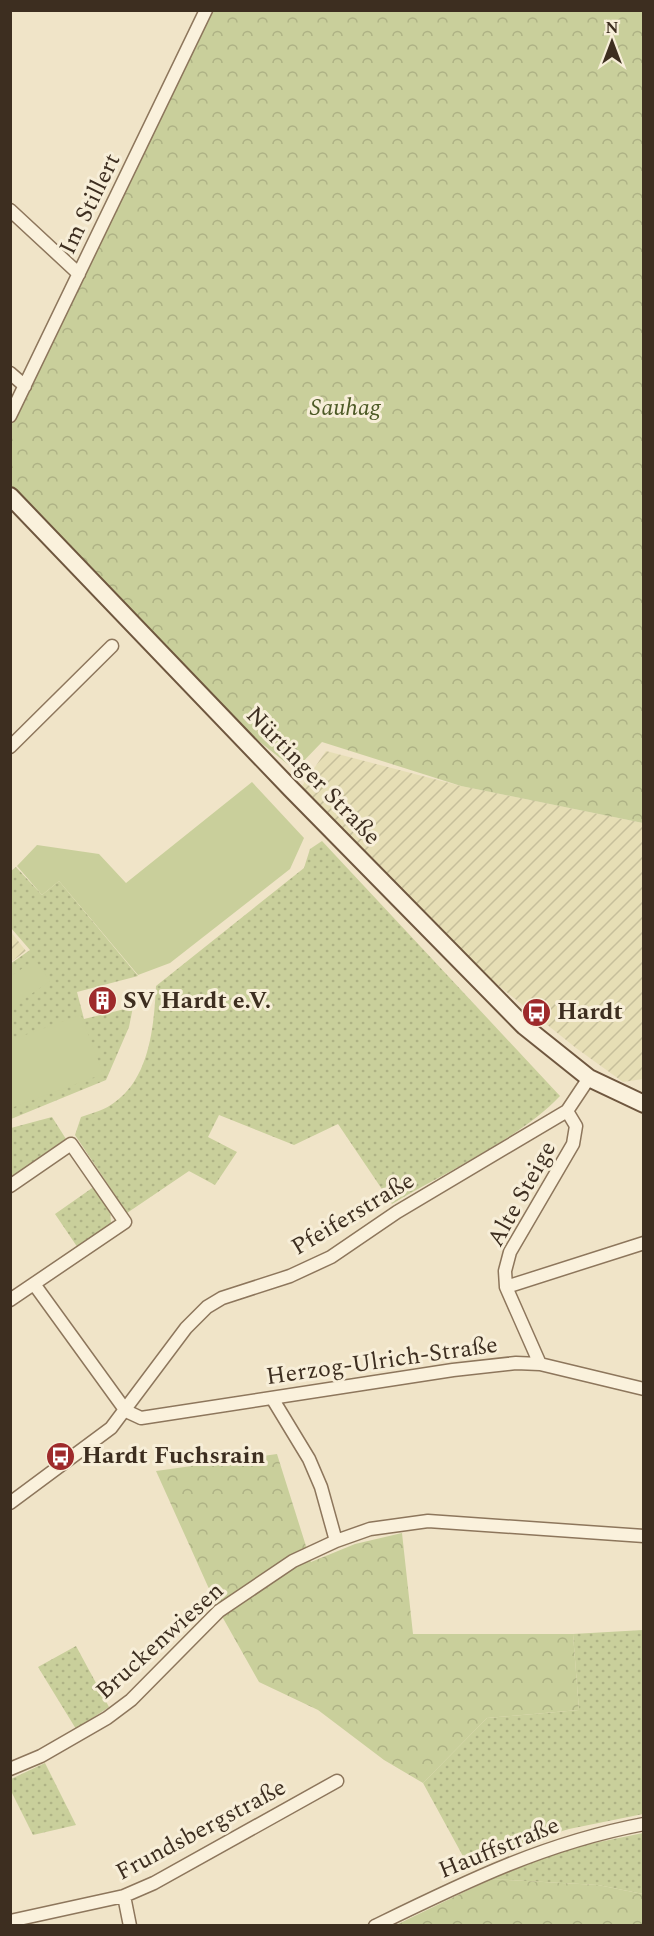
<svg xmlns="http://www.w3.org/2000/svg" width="654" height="1936" viewBox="0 0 654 1936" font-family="Spectral,serif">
<defs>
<pattern id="farmland-furrows" width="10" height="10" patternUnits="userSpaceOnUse" patternTransform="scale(1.5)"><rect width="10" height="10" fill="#e6deb5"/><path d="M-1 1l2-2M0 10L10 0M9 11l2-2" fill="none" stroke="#c6bf9b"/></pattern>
<pattern id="grass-dots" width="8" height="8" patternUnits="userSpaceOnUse" patternTransform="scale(1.5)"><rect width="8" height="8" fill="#c9cf9b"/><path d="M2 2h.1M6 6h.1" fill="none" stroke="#aeb285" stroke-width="1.8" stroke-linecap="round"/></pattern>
<pattern id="forest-crowns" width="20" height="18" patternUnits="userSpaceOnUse" patternTransform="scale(1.5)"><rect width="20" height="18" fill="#c9cf9b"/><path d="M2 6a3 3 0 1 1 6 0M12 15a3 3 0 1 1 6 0" fill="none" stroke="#aeb285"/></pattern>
</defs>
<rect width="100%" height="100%" fill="#f0e4c8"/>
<path fill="url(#farmland-furrows)" d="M326,751L461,786L643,823V1079L623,1082L576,1048L478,969L302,786Z
M11,932L26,951L11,962H10Z"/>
<path fill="url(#grass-dots)" d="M322,841L560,1096C519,1139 444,1173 392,1204L338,1124L294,1145L219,1115L208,1137L237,1152L215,1185L189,1171L127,1213L75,1135L81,1117C93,1113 105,1110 115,1102C150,1077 154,1025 156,986L304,868L310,849Z
M16,867L42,895L59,881L138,976L77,992L84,1019L133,1007L129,1027L106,1080L11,1119L10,964L30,950L11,928V871Z
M52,1117L66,1139L11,1177V1128Z
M95,1186L110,1210L111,1223L78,1248L55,1214Z
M643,1630V1814L569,1829L529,1841L470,1869L423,1783L487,1718L579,1710L573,1634Z
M76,1646L109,1707L76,1729L38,1667Z
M45,1763L76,1825L33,1835L11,1791V1779Z
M643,1833V1894L598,1885L491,1879L570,1848Z"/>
<path fill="url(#forest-crowns)" d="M206,11H643V823L461,786L322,742L295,770L206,699L11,496L10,416Z
M277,1454L311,1562L355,1544L402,1533L413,1634H573L579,1710L487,1718L423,1783L384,1760L318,1710L259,1682L219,1611L156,1471Z
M491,1879L598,1885L643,1894V1925H396Z"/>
<path fill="#c9cf9b" d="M252,782L304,838L290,869L170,963L138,975L59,881L42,895L17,866L37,845L99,854L126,883Z
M35,960L50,981L11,1008V976Z
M81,1015L103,1074L11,1108V1040Z"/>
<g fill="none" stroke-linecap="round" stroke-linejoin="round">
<defs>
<path id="street" d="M10,210L79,274
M10,373L25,386
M10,416L206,10
M10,747L112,646
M10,1186L71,1144L125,1222L10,1300
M34,1284L126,1411L141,1418L453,1370L516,1363L540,1364L644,1389
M506,1287L644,1243
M540,1364L506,1287L505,1271L510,1252L573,1144L576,1126L567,1111
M272,1398L309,1459L321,1487L336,1541
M10,1503L111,1428L186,1328L207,1307L222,1298L290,1276L331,1257L397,1212L567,1111L589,1078
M10,1769L41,1756L107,1718L131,1700L219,1611L293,1561L336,1541L370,1529L428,1521L644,1536
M124,1896L130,1926
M10,1921L124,1896L154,1883L337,1781
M375,1926C465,1882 544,1843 644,1824"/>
<path id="secondary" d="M10,496L291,789L524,1026L589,1078L644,1104"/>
</defs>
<use href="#street" stroke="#8d765c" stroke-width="15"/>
<use href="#secondary" stroke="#6f573f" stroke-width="20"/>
<use href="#street" stroke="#faf1dc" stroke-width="12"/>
<use href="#secondary" stroke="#faf1dc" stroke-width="16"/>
</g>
<defs>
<symbol id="building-disc" viewBox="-11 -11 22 22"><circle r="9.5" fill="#9e2a2b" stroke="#f7eed8"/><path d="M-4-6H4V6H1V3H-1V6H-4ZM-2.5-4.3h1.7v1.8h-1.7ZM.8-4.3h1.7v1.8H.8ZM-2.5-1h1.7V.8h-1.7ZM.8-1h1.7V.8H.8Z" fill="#fff"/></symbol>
<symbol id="bus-disc" viewBox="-11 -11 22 22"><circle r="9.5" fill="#9e2a2b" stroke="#f7eed8"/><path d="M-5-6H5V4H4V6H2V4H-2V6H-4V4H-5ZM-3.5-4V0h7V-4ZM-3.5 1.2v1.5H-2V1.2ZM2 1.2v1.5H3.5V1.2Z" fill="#fff"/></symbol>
</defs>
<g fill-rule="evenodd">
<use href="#building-disc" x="86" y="984" width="33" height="33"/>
<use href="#bus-disc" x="520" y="996" width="33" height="33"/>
<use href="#bus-disc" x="44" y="1440" width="33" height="33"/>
</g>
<g text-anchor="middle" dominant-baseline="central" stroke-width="6" stroke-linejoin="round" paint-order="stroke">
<g font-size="24" fill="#3d2e20" stroke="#f7eed8">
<text transform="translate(90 204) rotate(-64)">Im Stillert</text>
<text transform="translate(313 776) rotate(46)">Nürtinger Straße</text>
<text transform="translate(522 1194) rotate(-61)">Alte Steige</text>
<text transform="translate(353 1214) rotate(-31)">Pfeiferstraße</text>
<text transform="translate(382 1361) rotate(-8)">Herzog-Ulrich-Straße</text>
<text transform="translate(160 1641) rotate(-42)">Bruckenwiesen</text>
<text transform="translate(201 1830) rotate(-28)">Frundsbergstraße</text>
<text transform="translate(499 1848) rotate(-22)">Hauffstraße</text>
</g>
<g font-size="24" font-style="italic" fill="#4d5a26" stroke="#f7eed8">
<text x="345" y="408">Sauhag</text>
</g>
<g font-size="24" font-weight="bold" fill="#3d2e20" stroke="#f7eed8" text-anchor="start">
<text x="123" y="1001">SV Hardt e.V.</text>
<text x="557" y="1012">Hardt</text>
<text x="82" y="1456">Hardt Fuchsrain</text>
</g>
</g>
<rect width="654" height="1936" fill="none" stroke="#3d2e20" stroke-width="24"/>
<g transform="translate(612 42)" stroke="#f7eed8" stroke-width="4.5" paint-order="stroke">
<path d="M0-4.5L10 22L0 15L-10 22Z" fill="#3d2e20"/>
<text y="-9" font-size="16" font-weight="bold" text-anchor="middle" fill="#3d2e20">N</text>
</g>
</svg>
